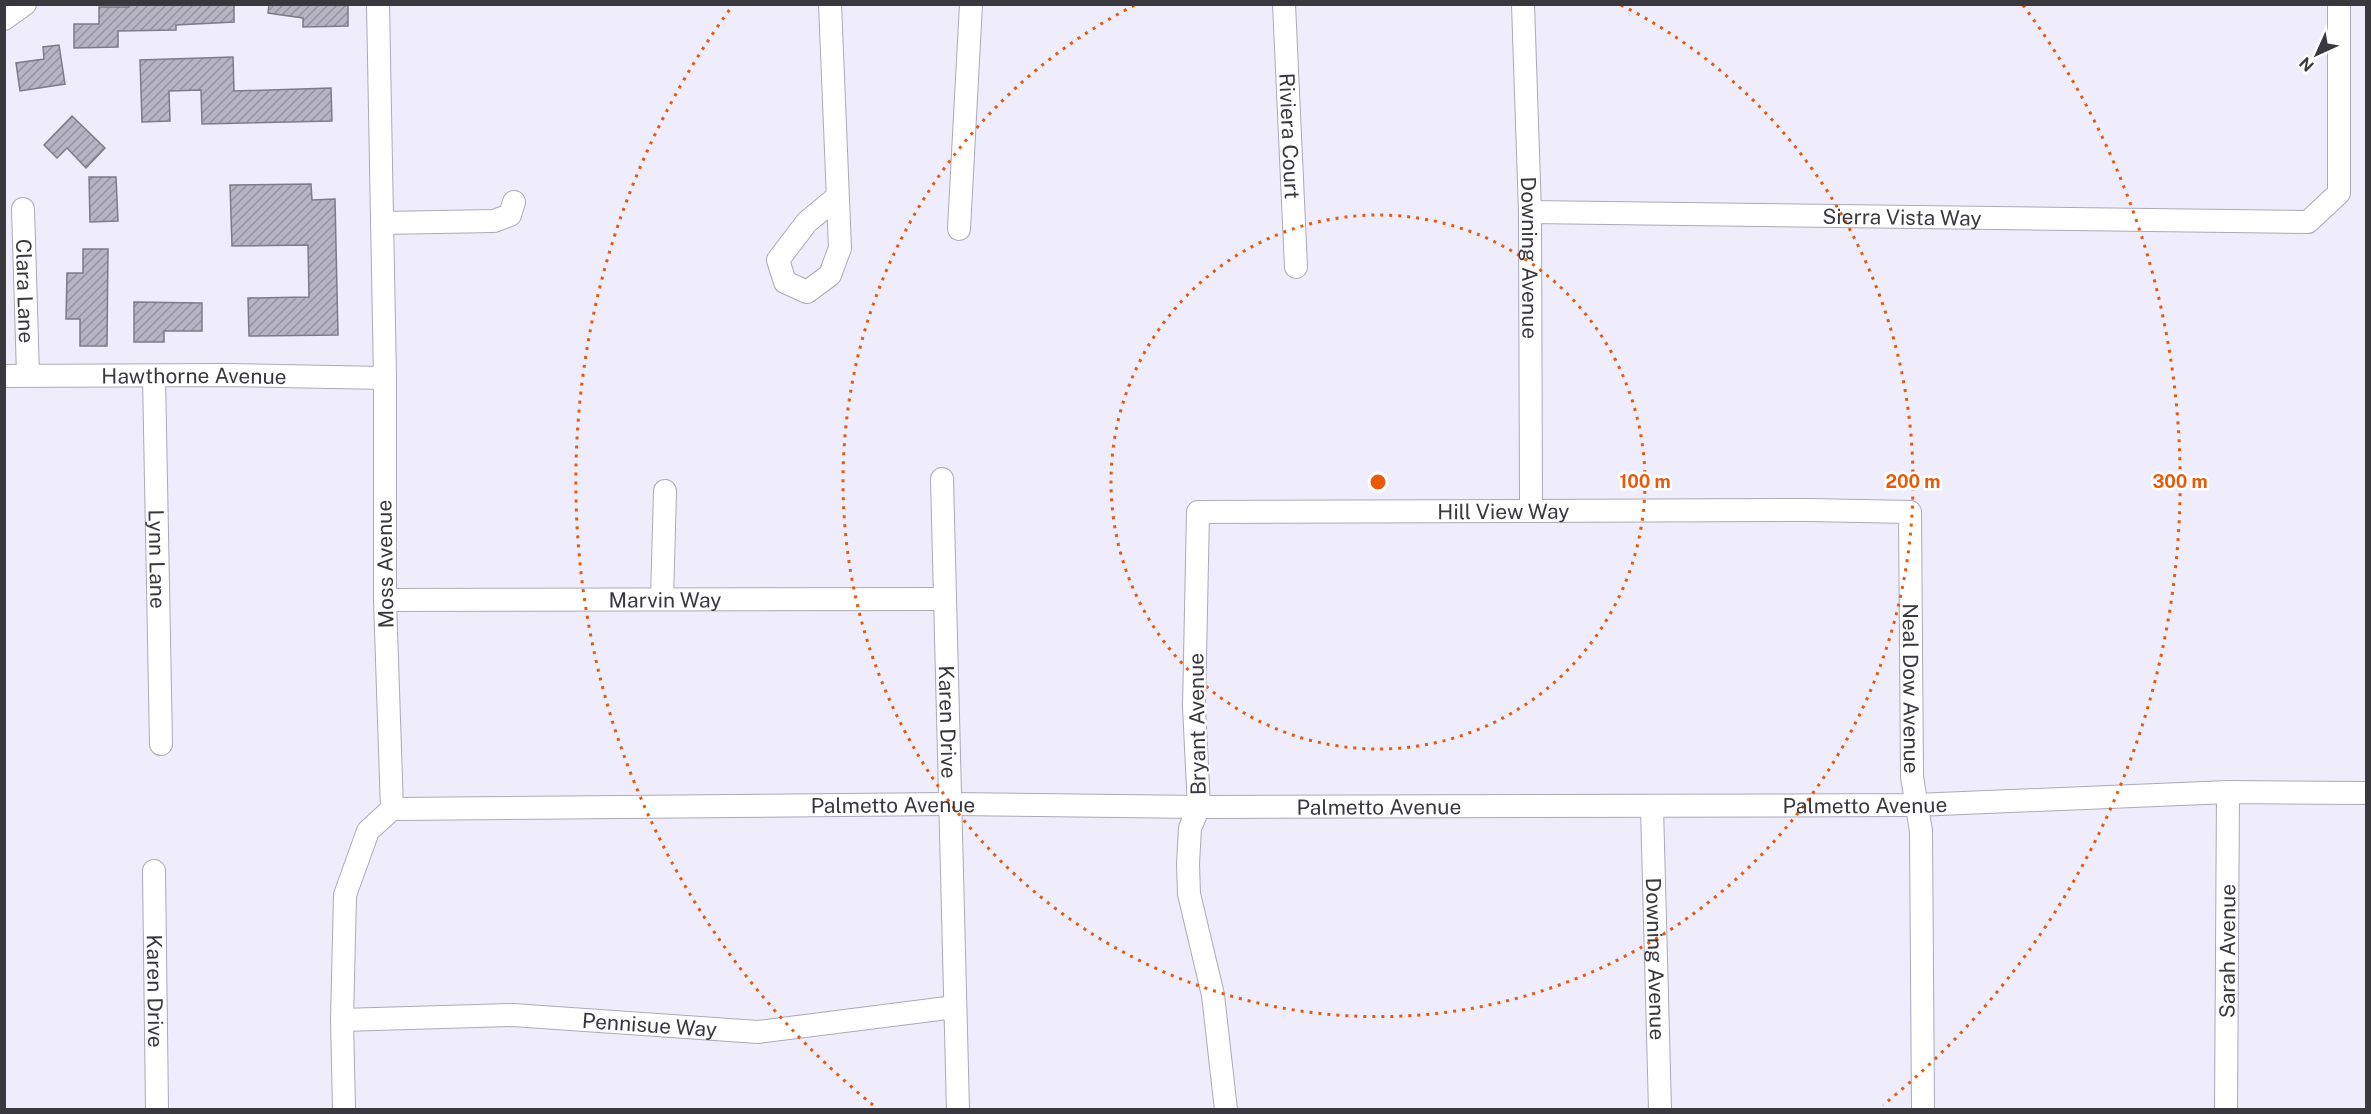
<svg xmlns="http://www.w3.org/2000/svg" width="2371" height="1114" viewBox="0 0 2371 1114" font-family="'Public Sans',sans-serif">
<defs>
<pattern id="building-hatch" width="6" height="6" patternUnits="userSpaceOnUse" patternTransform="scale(1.5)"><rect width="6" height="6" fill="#b6b3c2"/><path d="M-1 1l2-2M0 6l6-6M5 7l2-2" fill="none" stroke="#95939f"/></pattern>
</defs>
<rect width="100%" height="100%" fill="#efecfc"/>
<path fill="url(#building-hatch)" stroke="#7e7b89" stroke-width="1.5" d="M129,4H234V22L176,25V30L118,31V47L74,48V24H99V7H129Z
M269,4H348V26L303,27V18L268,13Z
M59,45L65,84L20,91L16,63L44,59L43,47Z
M233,57L234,91L331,88L332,121L202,124L201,90L169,91L170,121L142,122L140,60Z
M72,116L105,148L86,168L67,148L57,158L44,145Z
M89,177H116L118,221L90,222Z
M311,184L312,200L335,199L338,335L249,336L248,298L309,297L308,245L232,246L230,185Z
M83,249H108L107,346H80V319H66L67,273H83Z
M134,302L202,303V331H164V342H134Z"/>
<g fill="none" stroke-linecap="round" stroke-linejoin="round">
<defs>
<g id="minor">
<path d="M830,4L840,248L830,275L807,292L785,282L778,260L807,222L837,197"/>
<path id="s1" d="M1284,4L1296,267"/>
<path id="s2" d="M1523,4L1530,212L1531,511"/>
<path d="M4,19L25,4"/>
<path id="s3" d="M23,209L28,375"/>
<path id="s4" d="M1530,212L2308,222L2339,193V4"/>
<path d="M382,223L494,221L510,215L514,202"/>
<path d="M959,229L971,4"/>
<path id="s5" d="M4,376L224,375L385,378"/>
<path id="s6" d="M154,376L161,744"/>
<path id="s7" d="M942,479L958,1110"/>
<path d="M662,599L665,491"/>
<path id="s8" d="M385,600L945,599"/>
<path id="s9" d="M1652,807L1660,1110"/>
<path id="s10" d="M392,809L949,804L1199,807L1916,805L2228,792L2366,793"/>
<path id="s11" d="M154,871L157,1110"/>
<path id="s12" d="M342,1020L513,1015L758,1032L955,1007"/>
<path d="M344,1110L342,1020L345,895L368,831L392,809L385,600V378L378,4"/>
<path id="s13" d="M1226,1110L1213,995L1189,894L1188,864L1190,828L1199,807L1194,707L1198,512L1809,510L1910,512L1912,777L1921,831L1923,1110"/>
<path id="s14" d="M2226,1110L2228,792"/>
</g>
</defs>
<use href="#minor" stroke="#aca9b8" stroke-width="24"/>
<use href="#minor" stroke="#fff" stroke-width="22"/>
</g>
<g fill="none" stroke="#e8590c" stroke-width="3" stroke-dasharray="3 6">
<circle cx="1378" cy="482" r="267"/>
<path d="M1621 5A535 535 0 1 1 1135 5"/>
<path d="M873 1105A802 802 0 0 1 733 5M2023 5A802 802 0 0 1 1883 1105"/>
</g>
<g text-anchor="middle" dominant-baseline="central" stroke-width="5" stroke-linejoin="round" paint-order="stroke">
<g font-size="21" fill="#39383e" stroke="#fff">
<text stroke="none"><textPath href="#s1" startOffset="132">Riviera Court</textPath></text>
<text stroke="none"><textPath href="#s4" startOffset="372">Sierra Vista Way</textPath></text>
<text stroke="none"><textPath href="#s2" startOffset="254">Downing Avenue</textPath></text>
<text stroke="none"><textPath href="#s3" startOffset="82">Clara Lane</textPath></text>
<text stroke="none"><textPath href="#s5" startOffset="190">Hawthorne Avenue</textPath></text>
<text stroke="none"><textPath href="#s13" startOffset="909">Hill View Way</textPath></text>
<text stroke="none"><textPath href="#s6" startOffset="183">Lynn Lane</textPath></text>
<text transform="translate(385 564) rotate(-91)">Moss Avenue</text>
<text stroke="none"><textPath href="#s8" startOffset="280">Marvin Way</textPath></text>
<text stroke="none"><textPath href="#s13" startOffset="1492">Neal Dow Avenue</textPath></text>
<text stroke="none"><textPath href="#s7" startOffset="243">Karen Drive</textPath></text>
<text transform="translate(1197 724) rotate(-91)">Bryant Avenue</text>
<text stroke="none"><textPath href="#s10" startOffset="501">Palmetto Avenue</textPath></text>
<text stroke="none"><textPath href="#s10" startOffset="1473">Palmetto Avenue</textPath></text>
<text stroke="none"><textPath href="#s10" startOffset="987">Palmetto Avenue</textPath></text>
<text stroke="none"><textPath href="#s14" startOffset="159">Sarah Avenue</textPath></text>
<text stroke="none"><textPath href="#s9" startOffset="152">Downing Avenue</textPath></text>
<text stroke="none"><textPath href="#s11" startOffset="120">Karen Drive</textPath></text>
<text stroke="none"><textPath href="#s12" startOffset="308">Pennisue Way</textPath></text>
</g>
</g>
<circle cx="1378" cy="482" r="9" fill="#e8590c" stroke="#fff" stroke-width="3"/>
<g font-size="18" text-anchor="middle" font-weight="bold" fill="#e8590c" stroke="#fff" stroke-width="5" stroke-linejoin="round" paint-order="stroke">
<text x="1645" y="488">100 m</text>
<text x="1913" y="488">200 m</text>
<text x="2180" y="488">300 m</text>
</g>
<rect width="2371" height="1114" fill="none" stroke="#39383e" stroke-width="12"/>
<g transform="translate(2317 54) rotate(225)" stroke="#ffffff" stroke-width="4.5" paint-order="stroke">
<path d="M0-4.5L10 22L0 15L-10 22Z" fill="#39383e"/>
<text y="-9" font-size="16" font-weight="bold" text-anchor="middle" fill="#39383e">N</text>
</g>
</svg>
